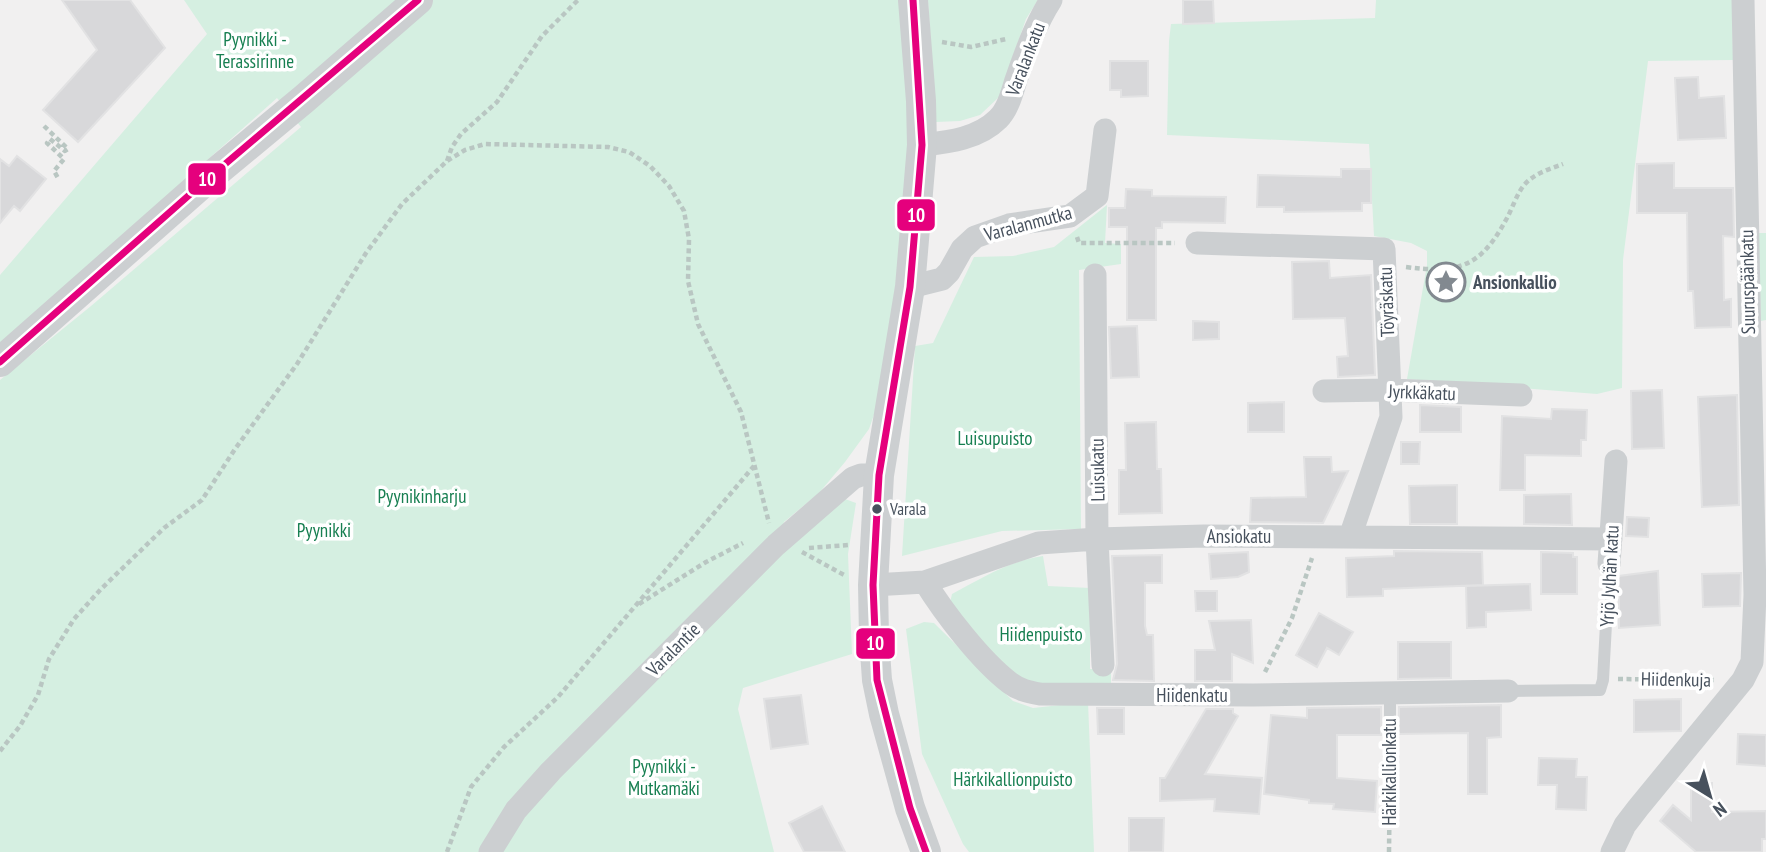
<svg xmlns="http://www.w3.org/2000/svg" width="1766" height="852" viewBox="0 0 1766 852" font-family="'PT Sans Narrow',sans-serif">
<rect width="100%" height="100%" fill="#f1f0f0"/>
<path fill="#d5efe1" d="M184,0H920L907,196L882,392L869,429L845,462L819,493L784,522L775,557L845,499L856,503L848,554L852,654L743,688L738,709L774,852H0V380L91,306L301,127L277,98L0,344V275L207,34Z
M928,0H1038L1026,19L999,97L980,115L960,121L936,122Z
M1376,0H1732L1733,60L1648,61L1623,260L1622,388L1597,394L1407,379L1427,265V251L1411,243L1374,236L1369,144L1167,135L1169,41L1171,24L1375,18Z
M1107,205L1105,243L1121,244V264L1079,270L1081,529L1002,531L902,556L915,346L933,343L974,257L1013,256L1054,247Z
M1758,233H1766V320L1761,321Z
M1043,556L1048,586L1090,588V669H1111V686L1043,685L1014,677L949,607L952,594C982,578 1009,561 1043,556Z
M924,622L934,623L1013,701L1033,708L1088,702L1094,852H969L963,844L922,754L906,629Z"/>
<path fill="#d8d8da" stroke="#e2e2e3" stroke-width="2" d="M62,0H130L165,48L78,142L43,110L97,50Z
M1183,0H1213L1214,23L1183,24Z
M1110,61H1148V96L1121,97V90H1110Z
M1698,77L1699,98L1724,96L1726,138L1678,140L1675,78Z
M17,156L46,179L20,211L14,206L0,223V159L9,166Z
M1674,163V188H1733L1734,237L1723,236L1724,300L1731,299V327L1695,328L1693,291H1688L1687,213H1637V164Z
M1341,169H1371V203H1362V211L1284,212V207H1257L1258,175L1341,177Z
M1126,189L1152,190V196L1226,197L1225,223L1162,222V228H1156V320H1127V227H1109V208H1125Z
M1329,261L1330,278L1371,275L1375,375L1338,377L1337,357L1348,356L1345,318L1293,319L1292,262Z
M1193,321L1219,322V339L1193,340Z
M1137,326L1139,377L1111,378L1109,327Z
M1662,390L1664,448L1632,449L1631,391Z
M1737,395L1739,505L1702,507L1698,397Z
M1284,402V432H1248V403Z
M1420,405L1461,407V432H1420Z
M1552,409L1587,410L1586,440H1581V456L1525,455V490H1500L1502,416L1551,419Z
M1156,422L1157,469H1161L1162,513L1119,514V470H1126L1125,423Z
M1401,442H1420L1419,464H1401Z
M1304,457H1331L1332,472L1348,471L1323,523L1250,522L1251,498L1306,497Z
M1457,485V524H1410L1409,486Z
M1571,494L1572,525L1524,524V495Z
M1627,517L1649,518L1648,537L1626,536Z
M1394,551L1482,552L1483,585L1383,589V596L1347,597L1346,558L1394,556Z
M1248,552L1249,572L1238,577L1211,579L1209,554Z
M1541,552L1573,553V557H1577V594H1541Z
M1162,555V583H1145V626L1147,635H1153L1154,681L1113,680L1117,664L1112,556Z
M1658,571L1660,625L1619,628V576Z
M1741,573L1740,606L1703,607L1702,574Z
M1530,584L1531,610L1486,612V627L1467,628L1466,586Z
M1195,591H1217V611H1196Z
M1319,613L1353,632L1339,655L1327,648L1317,667L1296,655Z
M1251,620L1253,663L1232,654V681H1195V650H1215L1209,621Z
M1398,642H1451V678L1398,679Z
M801,695L808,744L771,749L764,699Z
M1681,699V731L1634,732V700Z
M1501,705V737L1487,738V794H1468V733L1399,734V707Z
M1381,707V735H1337V778L1377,781L1375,812L1333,809L1334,804L1309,803V800L1264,794L1271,715L1307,718V708Z
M1097,708H1124V734H1098Z
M1206,709H1233V713L1238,716L1205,774L1262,778L1259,814L1214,811L1215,799L1160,801V778H1165Z
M1738,734L1766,735V766L1737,764Z
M1539,758L1577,759L1576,777H1587L1586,810L1556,809L1557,785H1538Z
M1691,783H1712V812L1766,811V839H1762V852H1696L1660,821L1673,805L1691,820Z
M822,806L845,852H804L789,823Z
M1129,818H1164L1163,852H1129Z"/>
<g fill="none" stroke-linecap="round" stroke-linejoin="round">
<path stroke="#b9c6c2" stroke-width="4.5" stroke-dasharray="5 3.5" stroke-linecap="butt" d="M942,42L971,47L1006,39
M44,126L68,149L65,151L50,139L47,143L64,159L54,171L58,178
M447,161L452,147L461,134L497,102L542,36L578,0
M1077,237L1079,243H1175
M1406,267C1459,274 1481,267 1507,218C1513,207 1517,193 1525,184C1535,173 1550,169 1563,164
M809,548L849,545
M802,552L846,576
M639,604L706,562L743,543
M1607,609L1608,586
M1265,672L1292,618L1312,558
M1618,679L1714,680
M0,751L20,726L38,695L49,659L74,619L101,589L164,528L202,500L235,449L297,364L366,253L402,204L447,161L465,150L485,144L608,147L629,152L650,166L669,186L684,211L689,239L688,281L698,324L741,412L769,523
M447,852L471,787L504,747L558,697L754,466
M1389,852L1390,766"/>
<path stroke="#cccfd1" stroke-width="12" d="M1508,691L1600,690L1603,680L1606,624
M1390,692V752"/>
<path stroke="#cccfd1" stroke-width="23" d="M922,145C948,142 978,139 998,119C1008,109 1012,93 1016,80C1026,52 1035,25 1051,0
M1197,243L1384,249L1391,417L1350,537
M1095,275L1097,539L1103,665
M910,287L942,279L949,272L962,249L975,237L1009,225L1070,216L1097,196L1105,130
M1324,391L1390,390L1521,395
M1609,564L1616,461
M925,582C944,613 981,661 1010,683C1019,690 1029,692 1040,694L1253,695L1508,691
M873,585L925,582L1039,543L1097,539L1204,536L1611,539
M490,852L516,810L551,771L776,545L853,478L861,475H879
M1612,852L1625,825L1638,808L1743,680L1752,662L1755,595L1743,0"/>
<path stroke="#cccfd1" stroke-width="30" d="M913,0L921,101L922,145L910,287L879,475L873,585L874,637L877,680L884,714L910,808L926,852
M0,362L204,182L304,99L418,0"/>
<defs>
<path id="bus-1" d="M913,0L922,145L910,287L879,475L873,585L877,680L910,808L926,852
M0,362L204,182L418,0"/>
</defs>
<use href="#bus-1" stroke="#fff" stroke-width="12"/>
<use href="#bus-1" stroke="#e5007d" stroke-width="7"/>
</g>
<defs>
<symbol id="sight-ring" viewBox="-11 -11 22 22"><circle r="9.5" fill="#fff" stroke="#828990" stroke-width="1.5"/><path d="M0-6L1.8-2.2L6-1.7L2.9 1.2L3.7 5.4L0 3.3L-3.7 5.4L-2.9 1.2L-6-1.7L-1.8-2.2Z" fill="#828990"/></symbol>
</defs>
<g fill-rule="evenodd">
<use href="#sight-ring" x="1424" y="260" width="44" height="44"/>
</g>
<circle fill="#47515d" stroke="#fff" stroke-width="2.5" cx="877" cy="509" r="6"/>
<g text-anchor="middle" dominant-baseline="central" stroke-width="7" stroke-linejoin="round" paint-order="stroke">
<g font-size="17" fill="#47515d" stroke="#fff" text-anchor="start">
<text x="890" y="509">Varala</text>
</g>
<g font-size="19" fill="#177f51" stroke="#fff">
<text x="255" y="39">Pyynikki -<tspan x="255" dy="22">Terassirinne</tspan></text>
<text x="995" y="438">Luisupuisto</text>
<text x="422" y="496">Pyynikinharju</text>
<text x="324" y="530">Pyynikki</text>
<text x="1041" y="634">Hiidenpuisto</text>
<text x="664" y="766">Pyynikki -<tspan x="664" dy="22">Mutkamäki</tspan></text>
<text x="1013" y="779">Härkikallionpuisto</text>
</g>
<g font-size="19" fill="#47515d" stroke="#fff">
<text transform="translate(1025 59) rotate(-69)">Varalankatu</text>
<text transform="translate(1028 223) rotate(-15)">Varalanmutka</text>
<text transform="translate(1747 282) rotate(-91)">Suuruspäänkatu</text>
<text transform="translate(1386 302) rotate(-92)">Töyräskatu</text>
<text transform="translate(1422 392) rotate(2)">Jyrkkäkatu</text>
<text transform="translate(1097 470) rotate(-91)">Luisukatu</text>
<text x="1239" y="536">Ansiokatu</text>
<text transform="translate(1609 576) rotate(-87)">Yrjö Jylhän katu</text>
<text transform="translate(673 649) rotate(-45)">Varalantie</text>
<text transform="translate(1676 679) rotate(1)">Hiidenkuja</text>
<text x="1192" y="695">Hiidenkatu</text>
<text transform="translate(1389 772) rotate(-90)">Härkikallionkatu</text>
</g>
<g font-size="19" font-weight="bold" fill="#47515d" stroke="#fff" text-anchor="start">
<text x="1473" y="282">Ansionkallio</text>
</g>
</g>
<g stroke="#fff" stroke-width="2.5">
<rect x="187" y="162" width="40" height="34" rx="7" fill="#e5007d"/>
<rect x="896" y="198" width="40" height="34" rx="7" fill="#e5007d"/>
<rect x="855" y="627" width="41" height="33" rx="7" fill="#e5007d"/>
</g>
<g font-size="19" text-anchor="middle" font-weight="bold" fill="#fff">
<text x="207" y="186">10</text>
<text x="916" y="222">10</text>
<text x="875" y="650">10</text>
</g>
<g transform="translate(1710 796) rotate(143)" stroke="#ffffff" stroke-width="5" paint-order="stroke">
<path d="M0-5L12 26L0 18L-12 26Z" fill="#47515d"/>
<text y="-10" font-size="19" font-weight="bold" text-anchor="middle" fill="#47515d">N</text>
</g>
</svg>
